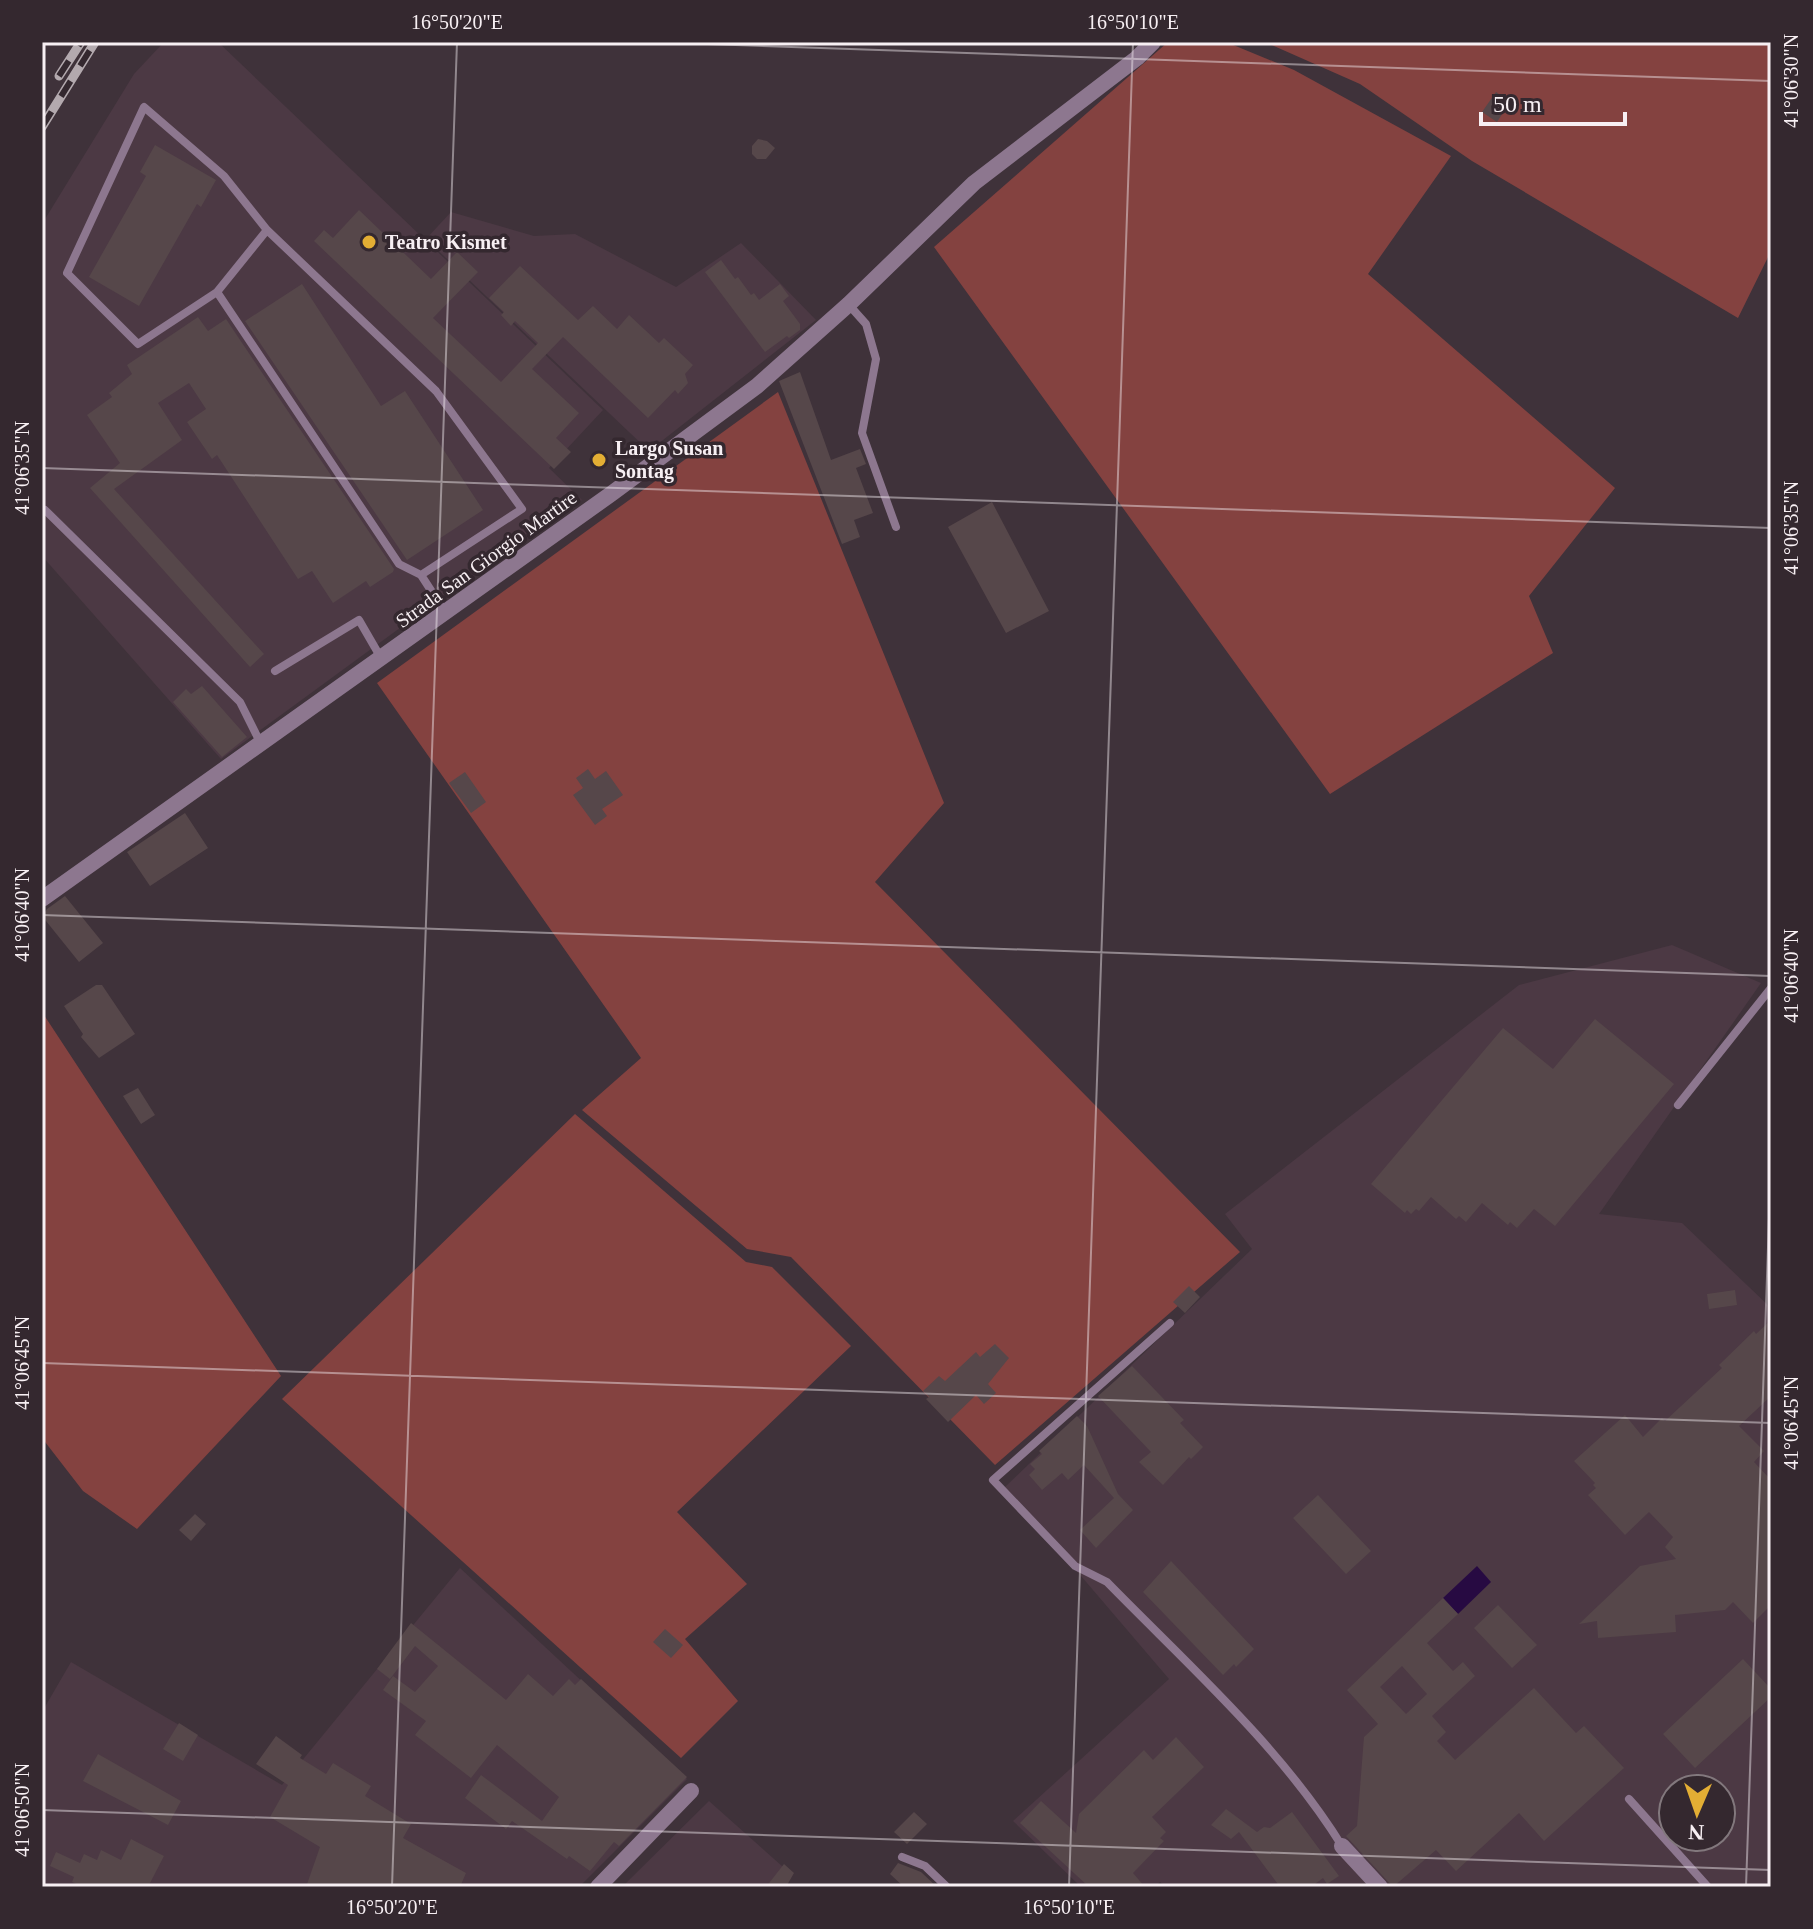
<svg xmlns="http://www.w3.org/2000/svg" width="1813" height="1929" viewBox="0 0 1813 1929" font-family="'Times New Roman',serif">
<rect width="100%" height="100%" fill="#3f323a"/>
<path fill="#4c3944" fill-rule="evenodd" d="M164,42H218L603,410L549,468L582,500L419,614L221,759L42,556V224L134,74Z
M451,212L534,236L575,234L676,287L741,243L816,320L649,451L426,239Z
M1672,945L1761,983L1599,1214L1682,1223L1771,1308V1887H1166L1160,1882L1155,1887H1081L1013,1821L1169,1679L1005,1487L1252,1249L1225,1214L1519,985ZM1673,1789H1721V1837H1673Z
M460,1568L687,1779L579,1887H42V1712L71,1662L282,1785Z
M709,1801L792,1875L784,1887H622Z"/>
<path fill="#844240" d="M1168,42H1226L1294,70L1451,156L1368,274L1615,488L1529,596L1553,653L1330,794L934,247Z
M1265,42H1771V251L1738,318L1472,161L1360,84Z
M778,392L944,803L875,882L1240,1252L995,1465L791,1257L747,1249L582,1110L641,1058L377,683Z
M42,1012L281,1376L137,1529L83,1491L42,1438Z
M575,1114L746,1262L772,1267L851,1346L677,1512L747,1584L685,1639L738,1701L681,1758L282,1399Z"/>
<path fill="#270a42" d="M1477,1566L1491,1582L1458,1614L1443,1598Z"/>
<path fill="#56474a" fill-rule="evenodd" d="M1496,92L1510,102L1497,122L1482,112Z
M758,139L767,141L775,148L766,159H757L752,154V146Z
M155,145L216,180L201,207L197,204L139,306L89,277L146,176L140,172Z
M359,210L431,279L457,252L478,272L433,318L501,382L538,343L515,321L511,326L501,315L504,312L489,298L520,266L578,320L593,306L617,329L629,315L659,343L664,338L693,365L685,374L688,383L678,394L675,390L648,418L563,337L532,369L579,413L556,438L571,452L554,469L314,241L324,230L333,238Z
M721,260L735,279L738,277L751,295L754,293L759,300L780,284L789,296L783,301L800,324V330L789,338L787,336L765,352L705,272Z
M302,284L381,406L405,391L483,510L407,560L245,321Z
M198,317L208,331L226,319L394,569L393,572L370,587L366,581L333,603L312,571L298,579L217,455L212,459L187,422L206,409L189,383L158,403L182,440L114,489L264,654L250,667L90,488L120,463L87,415L112,397L109,393L132,374L127,365Z
M800,372L831,460L860,449L866,464L856,468L873,513L854,520L860,537L842,544L779,381Z
M992,502L1049,611L1006,633L948,527Z
M202,686L247,737L222,757L173,702L186,689L191,694Z
M588,769L595,779L606,771L623,795L602,809L607,816L595,825L573,795L583,788L576,778Z
M465,772L486,802L471,813L449,783Z
M185,813L208,848L150,886L127,852Z
M65,896L103,943L79,962L42,916L47,909Z
M96,985H102L135,1034L99,1058L81,1037L83,1034L64,1006Z
M1595,1019L1674,1084L1555,1226L1534,1209L1517,1228L1510,1222L1508,1225L1482,1203L1466,1222L1459,1216L1456,1219L1431,1197L1419,1211L1416,1209L1411,1214L1407,1210L1405,1213L1371,1184L1503,1028L1553,1069Z
M138,1088L155,1115L141,1124L123,1096Z
M1189,1286L1200,1297L1185,1313L1173,1302Z
M1735,1290L1737,1305L1709,1309L1707,1294Z
M1771,1320V1396L1739,1426L1764,1451L1754,1462L1771,1480V1605L1753,1623L1733,1602L1725,1610L1675,1615L1676,1632L1598,1638L1597,1621L1579,1624L1640,1566L1676,1559L1665,1547L1673,1537L1649,1512L1625,1535L1588,1495L1596,1488L1593,1485L1595,1483L1574,1461L1625,1415L1643,1437L1662,1418L1665,1421L1722,1368L1719,1365L1754,1331L1756,1334Z
M995,1344L1009,1358L988,1384L996,1393L984,1404L976,1395L948,1422L926,1399L929,1397L923,1391L939,1376L945,1381L976,1352L980,1357Z
M1132,1366L1184,1420L1180,1423L1203,1447L1191,1459L1189,1457L1163,1485L1139,1462L1151,1452L1098,1396Z
M1077,1416L1087,1426L1118,1494L1133,1510L1096,1548L1080,1530L1114,1498L1084,1465L1068,1480L1062,1473L1042,1490L1029,1475L1035,1469L1030,1464L1042,1454L1039,1451Z
M1318,1495L1371,1551L1346,1574L1293,1518Z
M195,1514L206,1524L191,1541L179,1530Z
M1171,1561L1254,1649L1236,1667L1234,1664L1223,1675L1143,1592Z
M1443,1598L1458,1614L1427,1643L1453,1671L1463,1662L1475,1676L1432,1716L1446,1732L1437,1741L1455,1760L1534,1688L1576,1733L1584,1726L1624,1768L1544,1841L1519,1813L1456,1871L1436,1850L1393,1887L1346,1836L1357,1826L1364,1737L1378,1724L1347,1690ZM1402,1666L1427,1694L1406,1714L1380,1687Z
M1498,1605L1537,1645L1512,1668L1474,1628Z
M411,1623L506,1700L528,1674L553,1696L569,1679L575,1685L581,1679L687,1777L619,1846L614,1842L590,1871L569,1856L567,1859L512,1821L506,1829L465,1798L481,1775L542,1821L559,1797L497,1745L471,1778L415,1735L426,1721L383,1690L393,1676L415,1692L438,1666L415,1646L390,1679L377,1669Z
M665,1629L683,1645L671,1658L653,1642Z
M1743,1659L1771,1689V1697L1695,1768L1663,1734Z
M179,1723L198,1735L183,1761L163,1749Z
M276,1736L302,1755L300,1758L326,1774L333,1763L371,1786L365,1796L411,1824L403,1838L466,1873L460,1887H306L320,1847L270,1817L288,1785L256,1764Z
M1176,1737L1204,1767L1152,1817L1166,1832L1160,1838L1164,1841L1133,1873L1145,1887H1089L1020,1823L1041,1801L1076,1833L1079,1814L1144,1750L1153,1760Z
M98,1754L181,1801L168,1825L83,1781Z
M1226,1809L1257,1832L1264,1827L1270,1828L1292,1812L1339,1876L1327,1884L1323,1878L1311,1887H1280L1239,1832L1231,1839L1211,1825Z
M914,1812L927,1824L907,1844L894,1832Z
M131,1839L164,1856L148,1887H83L72,1882L74,1877L50,1866L56,1852L80,1863L84,1854L97,1860L101,1850L121,1860Z
M898,1863L921,1872L937,1887H904L890,1874Z
M784,1864L794,1873L786,1887H766Z"/>
<g fill="none" stroke-linecap="round" stroke-linejoin="round">
<path stroke="#8d778f" stroke-width="8" d="M267,230L224,176L144,107L67,273L138,344L217,292L267,230L436,391L522,509L421,575
M217,292L399,564L421,575L445,612
M849,305L866,324L876,359L862,433L896,527
M45,510L240,702L261,744
M275,671L359,620L381,658
M1678,1105L1771,988
M1170,1323L993,1480L1075,1566L1107,1582C1188,1665 1280,1746 1342,1846
M1629,1799L1708,1887
M902,1857L925,1866L947,1887"/>
<path stroke="#8d778f" stroke-width="16" d="M42,899L611,494L757,386L849,304L974,183L1137,58L1153,42
M1342,1846L1380,1887
M598,1887L691,1791"/>
<defs>
<path id="rail" d="M59,76L81,42
M42,127L95,42"/>
</defs>
<use href="#rail" stroke="#b3a9ae" stroke-width="9"/>
<use href="#rail" stroke="#34282f" stroke-width="6" stroke-dasharray="18" stroke-linecap="butt"/>
</g>
<path fill="none" stroke="#f7eff3" stroke-width="2" stroke-opacity="0.45" d="M650,42L1771,81M42,468L1771,528M42,915L1771,976M42,1363L1771,1423M42,1810L1771,1870M392,1887L457,42M1069,1887L1133,42M1746,1887L1771,1160"/>
<g fill="#e3ae34" stroke="#34282f" stroke-width="3">
<circle cx="369" cy="242" r="8"/>
<circle cx="599" cy="460" r="8"/>
</g>
<g text-anchor="middle" dominant-baseline="central" stroke-width="7" stroke-linejoin="round" paint-order="stroke">
<g font-size="20" font-weight="bold" fill="#f7eff3" stroke="#34282f" text-anchor="start">
<text x="385" y="242">Teatro Kismet</text>
<text x="615" y="448">Largo Susan<tspan x="615" dy="23">Sontag</tspan></text>
</g>
<g font-size="20" fill="#f7eff3" stroke="#34282f">
<text transform="translate(486 559) rotate(-36)">Strada San Giorgio Martire</text>
</g>
</g>
<rect width="1813" height="1929" fill="none" stroke="#34282f" stroke-width="88"/>
<g transform="translate(1697 1813) rotate(182)"><circle r="38" fill="#34282f" stroke="#82787d" stroke-width="2"/>
<path d="M0-6L14 30L0 20L-14 30Z" fill="#e3ae34"/>
<text y="-12" font-size="22" font-weight="bold" text-anchor="middle" fill="#f7eff3">N</text>
</g>
<path d="M1481 112v12h144v-12" fill="none" stroke="#f7eff3" stroke-width="4"/>
<text x="1493" y="112" font-size="24" fill="#f7eff3" stroke="#34282f" stroke-width="6" paint-order="stroke">50 m</text>
<rect x="44" y="44" width="1725" height="1841" fill="none" stroke="#f7eff3" stroke-width="3"/>
<g font-size="20" text-anchor="middle" fill="#f7eff3">
<text x="457" y="29">16°50'20"E</text>
<text x="1133" y="29">16°50'10"E</text>
<text transform="translate(1791 81) rotate(-90)" y="7">41°06'30"N</text>
<text transform="translate(22 468) rotate(-90)" y="7">41°06'35"N</text>
<text transform="translate(1791 528) rotate(-90)" y="7">41°06'35"N</text>
<text transform="translate(22 915) rotate(-90)" y="7">41°06'40"N</text>
<text transform="translate(1791 976) rotate(-90)" y="7">41°06'40"N</text>
<text transform="translate(22 1363) rotate(-90)" y="7">41°06'45"N</text>
<text transform="translate(1791 1423) rotate(-90)" y="7">41°06'45"N</text>
<text transform="translate(22 1810) rotate(-90)" y="7">41°06'50"N</text>
<text x="392" y="1914">16°50'20"E</text>
<text x="1069" y="1914">16°50'10"E</text>
</g>
</svg>
